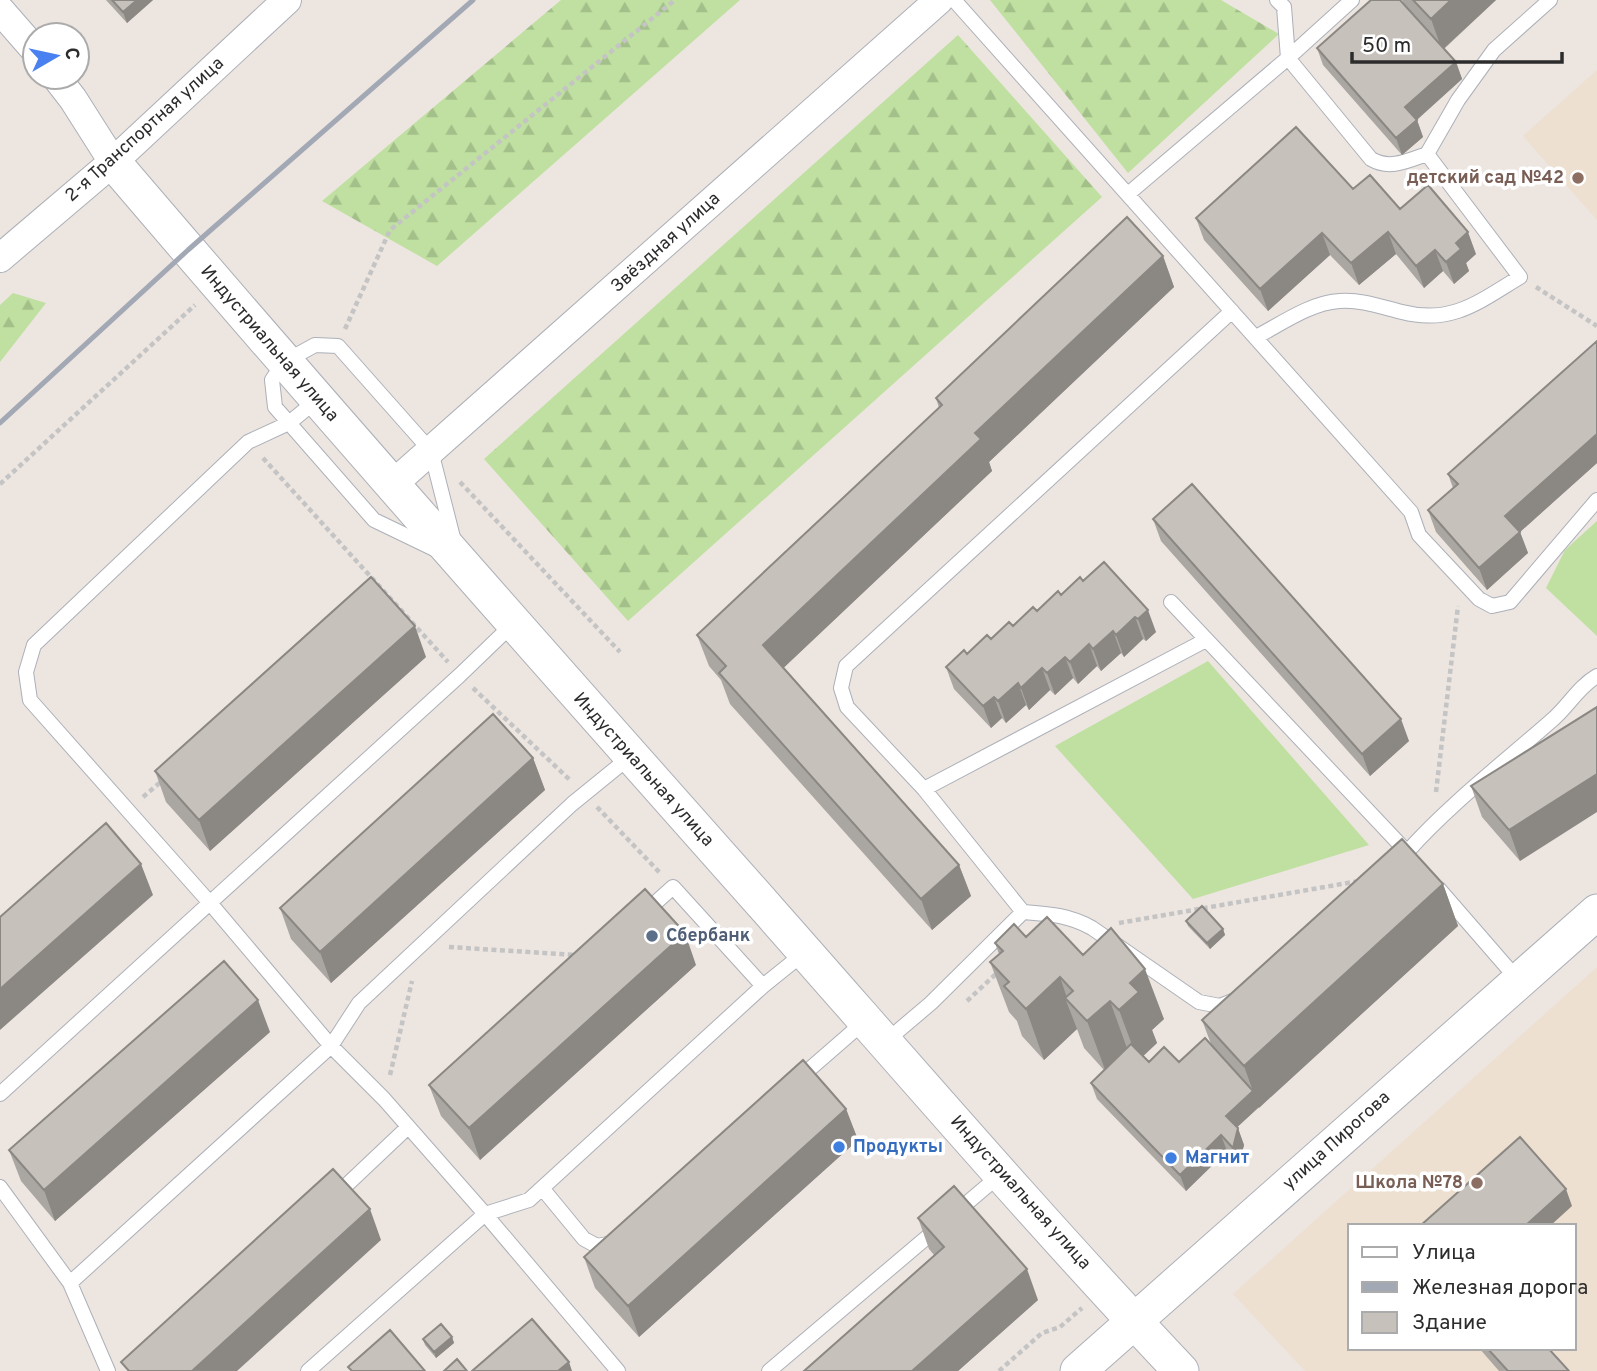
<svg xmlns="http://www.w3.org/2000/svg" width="1597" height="1371" viewBox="0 0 1597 1371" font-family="Overpass,sans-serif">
<defs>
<pattern id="forest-firs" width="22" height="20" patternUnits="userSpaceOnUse" patternTransform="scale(1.75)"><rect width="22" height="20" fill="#bfe0a0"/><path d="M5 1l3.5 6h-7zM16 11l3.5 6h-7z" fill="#a4c08a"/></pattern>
</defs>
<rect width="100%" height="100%" fill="#ede5e0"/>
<path fill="#ede0d1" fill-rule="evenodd" d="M1597,70V220L1523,136Z
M1597,967V1371H1305L1233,1294ZM1350,1226H1574V1348H1350Z"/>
<path fill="#bfe0a0" d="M1597,521V636L1546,588L1565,550Z
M1208,661L1369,845L1193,899L1055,746Z"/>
<path fill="url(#forest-firs)" d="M561,0H740L437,266L322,201Z
M990,0H1221L1279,34L1128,173Z
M958,35L1102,197L628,621L484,459Z
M13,293L46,303L0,362V305Z"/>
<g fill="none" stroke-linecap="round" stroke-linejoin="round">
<defs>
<path id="service" d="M954,0L1411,512L1419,535L1479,599L1492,606L1510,602L1597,500
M1427,154L1458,100L1494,50L1550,0
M1128,194L1288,58L1352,0
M1256,337C1281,324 1310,303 1339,301C1360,299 1382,307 1402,312C1452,325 1480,301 1520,277L1427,154C1407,161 1390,170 1371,159L1288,58L1284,7L1277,0
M315,345L338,346L431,451L459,561L374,520L275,407L272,380L284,362Z
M317,400L289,423L248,442L34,645L26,672L30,700L210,903L331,1046L384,1099L485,1214L618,1371
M1171,602L1407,852C1450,804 1502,764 1551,721C1568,707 1578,687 1597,676
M924,789L1206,640
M1439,889L1518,980
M1023,912L924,789L847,707L841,688L846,666L1232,311
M643,914L673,887L763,986
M885,1042L931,1003L1023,912C1049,914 1069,915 1092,928L1199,1002L1220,1006L1235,1000
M796,1081L865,1021
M0,1094L460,675L514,623
M0,1187L70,1283L108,1371
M542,1188L584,1239L597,1246L613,1243
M334,1197L408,1127
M954,1214L1000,1175
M70,1283L331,1046L359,1003L572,804L631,756
M308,1371L485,1214L529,1200L763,986L804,953
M769,1371L939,1227"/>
<path id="minor" d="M0,10L35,50
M56,77L73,99L113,162
M0,258L113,162L287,0
M392,485L939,0"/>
<path id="tertiary" d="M113,162C329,415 549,663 770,912C906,1066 1040,1222 1181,1371
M1078,1371L1597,912"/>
</defs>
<use href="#service" stroke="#acb0b8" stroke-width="16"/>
<use href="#minor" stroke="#acb0b8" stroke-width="30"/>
<use href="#tertiary" stroke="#acb0b8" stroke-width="37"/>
<path stroke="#c4c4c4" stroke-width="4.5" stroke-dasharray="5 3.5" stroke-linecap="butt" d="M1536,287L1597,326
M345,329L390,230L675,0
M263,458L448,662
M460,482L620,652
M0,484L195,305
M473,688L571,781
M1436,792L1458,606
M143,797L163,780
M597,807L661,874
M1119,923L1359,881
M449,947L576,955
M967,1001L999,971
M390,1075L412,981
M999,1371L1042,1333L1060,1327L1082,1308"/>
<use href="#service" stroke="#fff" stroke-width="14"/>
<use href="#minor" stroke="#fff" stroke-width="28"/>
<use href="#tertiary" stroke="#fff" stroke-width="35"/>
<path stroke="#a3a8b5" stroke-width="5" d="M0,423L188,250L473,0"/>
</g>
<path fill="#aaa6a1" d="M106,0H153L127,23Z
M1402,0H1496L1444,49L1456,62L1462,79L1417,120L1423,137L1402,155L1323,65L1317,48L1404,4Z
M1353,189L1400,209L1476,254L1466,263L1469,271L1454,284L1443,271L1424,288L1396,254L1359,285L1330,255L1268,311L1204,240L1196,218Z
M1163,256L1174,287L989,462L992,471L783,668L959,865L971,896L932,930L730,704L721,680L709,666L697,635L939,408L936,398Z
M1597,341V463L1520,532L1528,553L1487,590L1436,532L1428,510L1453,488L1448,474Z
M1153,519L1409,741L1370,776L1161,541Z
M1083,581L1156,632L1146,641L1143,639L1124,657L1121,653L1101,671L1097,666L1078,684L1073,678L1055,695L1050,690L1029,710L1026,705L1006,723L1002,718L991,728L954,689L946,667Z
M426,657L210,851L166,802L155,771Z
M1597,707L1520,861L1482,817L1471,786Z
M533,758L545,790L331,983L291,939L280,908Z
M1443,884L1458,926L1237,1127L1244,1145L1239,1164L1227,1151L1186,1191L1097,1099L1091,1083L1104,1070L1084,1048L1077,1029L1044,1060L1022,1036L1017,1021L1009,1012L990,962L999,954L995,943L1026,937L1083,955L1164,1019L1152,1030L1157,1043L1143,1056L1149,1062H1179L1211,1044L1202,1020Z
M1186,921L1223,929L1225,935L1210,949L1188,926Z
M696,965L480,1160L441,1116L429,1085Z
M270,1032L55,1221L21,1181L9,1150Z
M846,1109L858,1140L639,1337L595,1288L584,1257Z
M918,1218L1038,1300L958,1371H804L934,1255L929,1249Z
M452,1337L454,1343L436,1358L425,1345L423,1339Z
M1479,1348H1548L1569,1371H1499Z"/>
<path fill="#8b8783" d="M137,0H153L127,23L123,12Z
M1451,0H1496L1442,50L1431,19Z
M1456,62L1462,79L1412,124L1405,107Z
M1417,120L1423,137L1402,155L1396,138Z
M1388,232L1396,254L1359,285L1351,263Z
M1468,232L1476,254L1466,263L1469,271L1454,284L1446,262L1456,243Z
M1322,233L1330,255L1268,311L1260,289Z
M1435,250L1443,271L1424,288L1416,266Z
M1163,256L1174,287L989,462L992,471L775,676L763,645L975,433Z
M1597,434V463L1520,532L1528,553L1487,590L1479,568L1505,516Z
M1148,610L1156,632L1146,641L1138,619Z
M1135,617L1143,639L1124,657L1116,635Z
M415,626L426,657L210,851L199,820Z
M1113,631L1121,653L1101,671L1093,649Z
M1089,644L1097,666L1078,684L1070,662Z
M1065,657L1073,678L1055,695L1047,673Z
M1042,668L1050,690L1029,710L1021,688Z
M1018,683L1026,705L1006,723L998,701Z
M994,697L1002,718L991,728L983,706Z
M1401,719L1409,741L1370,776L1362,754Z
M533,758L545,790L331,983L320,952Z
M1597,774V812L1520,861L1509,830Z
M141,864L153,895L0,1030V989Z
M959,865L971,896L932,930L921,899Z
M1443,884L1458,926L1259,1108L1244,1066Z
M1223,929L1225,935L1210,949L1207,943Z
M685,933L696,965L480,1160L469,1128Z
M1145,969L1164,1019L1152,1030L1157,1043L1138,1061L1119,1010L1130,983Z
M1060,977L1068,1001L1065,998L1077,1029L1044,1060L1026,1009Z
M258,1000L270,1032L55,1221L44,1190Z
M1110,1001L1128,1051L1106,1072L1087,1021Z
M1253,1091L1259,1107L1232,1132L1226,1116Z
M846,1109L858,1140L639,1337L628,1306Z
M1238,1128L1244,1145L1239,1164L1233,1148Z
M1221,1135L1227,1151L1186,1191L1180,1175Z
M1566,1189L1572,1206L1550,1226H1525Z
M370,1209L381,1240L237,1371H192Z
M1027,1269L1038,1300L958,1371H912Z
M452,1337L454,1343L436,1358L434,1352Z
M569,1362L572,1371H558Z"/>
<path fill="#c6c1bb" stroke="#8b8783" stroke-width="2" d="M112,0H137L123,12Z
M1371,0H1400L1456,62L1405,107L1417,120L1396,138L1317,48Z
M1413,0H1451L1431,19Z
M1296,127L1353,189L1370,175L1400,209L1428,185L1468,232L1456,243L1461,249L1446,262L1435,250L1416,266L1388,232L1351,263L1322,233L1260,289L1196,218Z
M1127,217L1163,256L975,433L981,439L763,645L959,865L921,899L719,673L726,666L697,635L942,405L936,398Z
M1597,341V434L1505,516L1520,532L1479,568L1428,510L1458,484L1448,474Z
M1192,484L1401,719L1362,754L1153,519Z
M1104,562L1148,610L1138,619L1135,617L1116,635L1113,631L1093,649L1089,644L1070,662L1065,657L1047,673L1042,668L1021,688L1018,683L998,701L994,697L983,706L946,667L964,650L967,654L987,635L991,639L1009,622L1013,626L1033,607L1037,611L1058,591L1061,595L1080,577L1083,581Z
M371,577L415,626L199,820L155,771Z
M1597,707V774L1509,830L1471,786Z
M493,714L533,758L320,952L280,908Z
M106,823L141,864L0,989V917Z
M1402,839L1443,884L1244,1066L1202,1020Z
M645,889L685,933L469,1128L429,1085Z
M1202,906L1223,929L1207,943L1186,921Z
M1047,917L1083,955L1111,928L1145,969L1130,983L1139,992L1119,1010L1110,1001L1087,1021L1065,998L1073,991L1060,977L1026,1009L1004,986L1009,982L990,962L1003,951L995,943L1014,924L1026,937Z
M224,961L258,1000L44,1190L9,1150Z
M1205,1038L1253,1091L1226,1116L1238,1128L1233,1148L1221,1135L1180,1175L1091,1083L1131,1044L1149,1062L1164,1047L1179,1062Z
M803,1060L846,1109L628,1306L584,1257Z
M1520,1137L1566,1189L1525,1226H1420Z
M333,1169L370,1209L192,1371H129L121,1362Z
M954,1186L1027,1269L912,1371H804L944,1247L918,1218Z
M532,1319L569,1362L558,1371H472Z
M441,1324L452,1337L434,1352L423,1339Z
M390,1330L425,1371H352L348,1367Z
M1487,1348H1548L1569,1371H1508Z
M457,1359L467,1371H444Z"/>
<g fill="#8d6e63" stroke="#fff" stroke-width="2.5">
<circle cx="1578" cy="178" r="7"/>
<circle cx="1477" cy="1183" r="7"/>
</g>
<circle fill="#5c6f8a" stroke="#fff" stroke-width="2.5" cx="652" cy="936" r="7"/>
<g fill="#3f7fe0" stroke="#fff" stroke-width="2.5">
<circle cx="839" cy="1147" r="7"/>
<circle cx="1171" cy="1158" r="7"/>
</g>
<g text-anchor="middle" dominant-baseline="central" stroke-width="7" stroke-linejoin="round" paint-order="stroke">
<g font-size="18" fill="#2c2c2c" stroke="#fff">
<text transform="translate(145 130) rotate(-42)">2-я Транспортная улица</text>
<text transform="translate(666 243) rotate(-42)">Звёздная улица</text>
<text transform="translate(269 344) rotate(49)">Индустриальная улица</text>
<text transform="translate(643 770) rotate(48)">Индустриальная улица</text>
<text transform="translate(1337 1141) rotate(-42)">улица Пирогова</text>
<text transform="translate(1020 1193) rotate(48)">Индустриальная улица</text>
</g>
<g font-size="18" font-weight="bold" fill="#785e54" stroke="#fff" text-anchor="end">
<text x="1564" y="178">детский сад №42</text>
<text x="1463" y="1183">Школа №78</text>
</g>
<g font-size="18" font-weight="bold" fill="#4e5e75" stroke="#fff" text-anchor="start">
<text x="666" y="936">Сбербанк</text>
</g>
<g font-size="18" font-weight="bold" fill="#366cbe" stroke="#fff" text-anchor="start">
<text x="853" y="1147">Продукты</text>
<text x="1185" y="1158">Магнит</text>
</g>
</g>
<rect x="1348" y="1224" width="228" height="126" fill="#ffffff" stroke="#ababab" stroke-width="2"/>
<rect x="1362" y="1247" width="35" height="10" fill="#ffffff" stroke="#ababab" stroke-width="2"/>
<text x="1412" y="1259" font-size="21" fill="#2c2c2c">Улица</text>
<rect x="1362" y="1282" width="35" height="10" fill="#a3a8b5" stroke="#ababab" stroke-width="2"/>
<text x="1412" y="1294" font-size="21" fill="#2c2c2c">Железная дорога</text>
<rect x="1362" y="1312" width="35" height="21" fill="#c6c1bb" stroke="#ababab" stroke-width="2"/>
<text x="1412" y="1329" font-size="21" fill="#2c2c2c">Здание</text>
<g transform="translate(56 56) rotate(81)"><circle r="33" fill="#ffffff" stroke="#ababab" stroke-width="2"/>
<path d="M0-5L12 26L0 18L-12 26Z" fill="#4a81f0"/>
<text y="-10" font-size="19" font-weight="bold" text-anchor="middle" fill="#2c2c2c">С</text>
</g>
<path d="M1352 52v10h210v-10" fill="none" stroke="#2c2c2c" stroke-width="3.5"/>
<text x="1362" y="52" font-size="21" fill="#2c2c2c" stroke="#ffffff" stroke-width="5" paint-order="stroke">50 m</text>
</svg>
